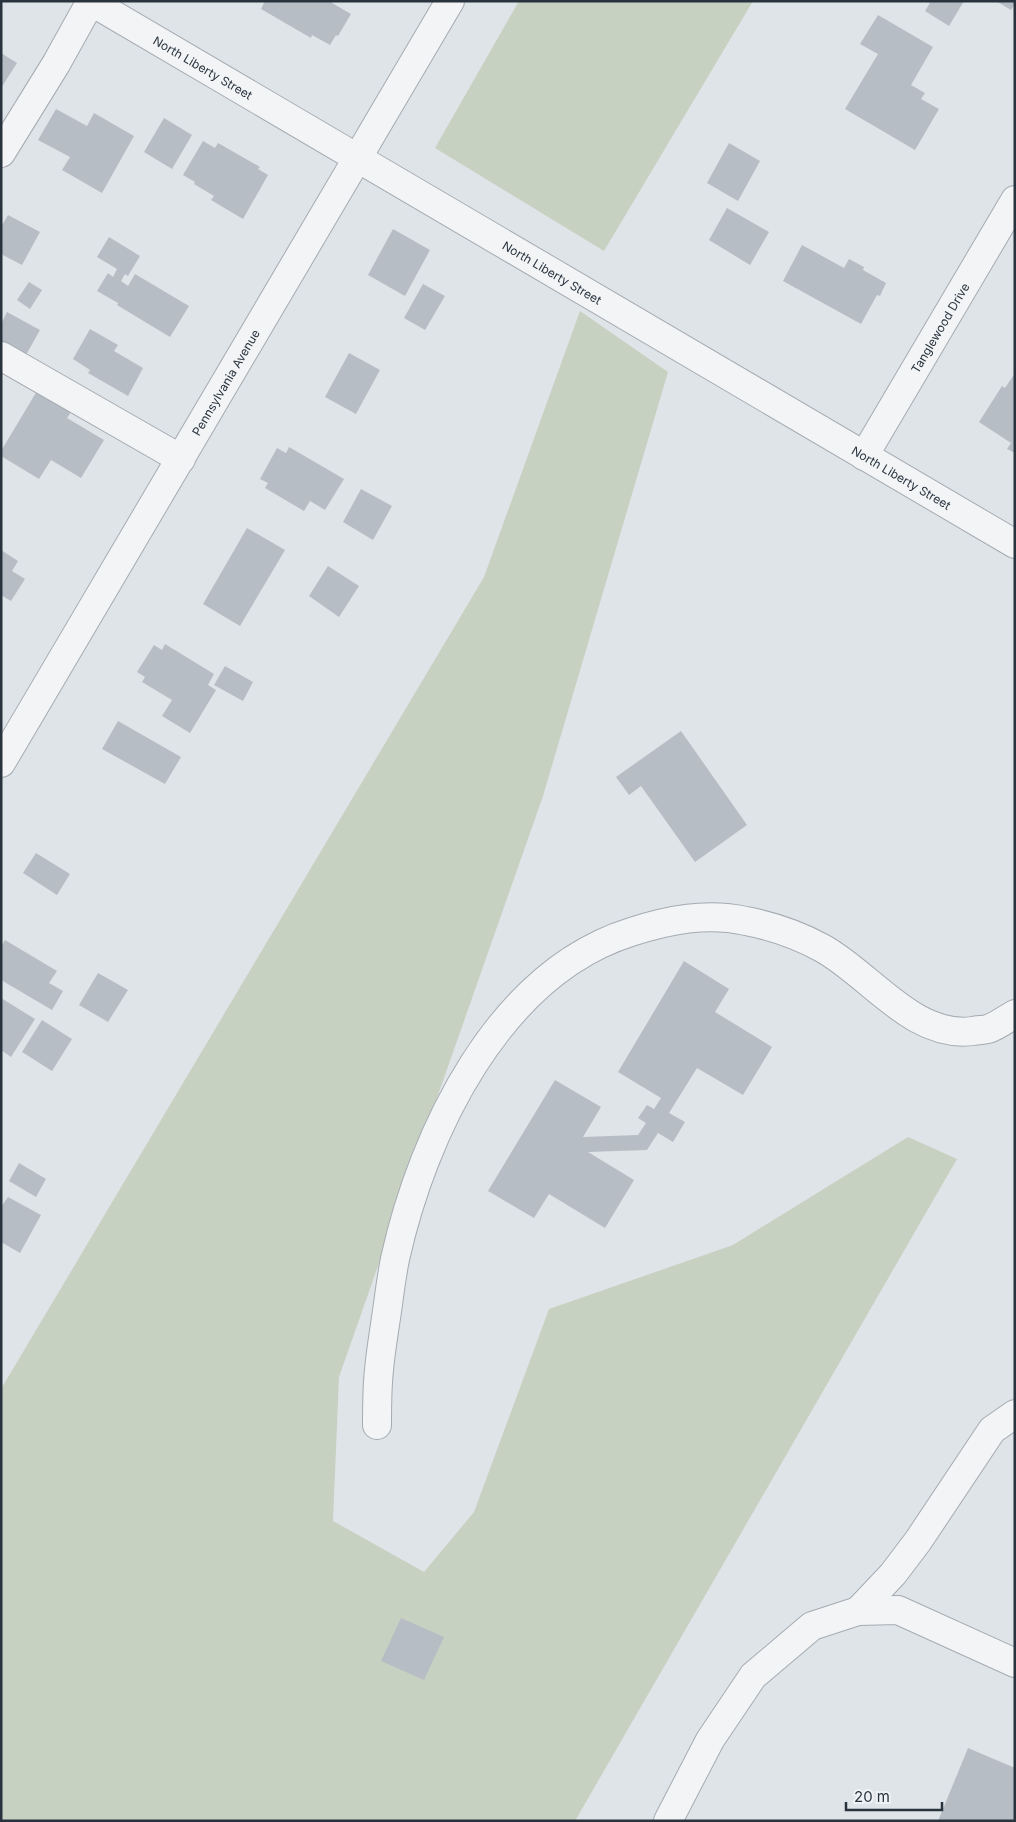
<svg xmlns="http://www.w3.org/2000/svg" width="1016" height="1822" viewBox="0 0 1016 1822" font-family="Inter,sans-serif">
<rect width="100%" height="100%" fill="#dfe4e8"/>
<path fill="#c7d1c1" d="M519,1H753L604,251L435,148Z
M580,311L668,372L543,796L339,1377L333,1521L424,1572L474,1512L549,1309L733,1245L908,1137L957,1159L575,1821H1V1389L484,577Z"/>
<path fill="#b7bdc4" d="M265,1H333L332,3L351,14L338,36L336,35L330,45L312,35L311,38L261,9Z
M927,1H964L949,26L925,11L930,3Z
M996,1H1015V4L1011,10Z
M878,15L933,47L911,85L925,93L921,99L939,109L915,150L845,109L878,54L860,44Z
M1,53L17,63L1,88Z
M56,109L87,126L94,113L134,136L102,193L62,170L70,157L38,140Z
M164,118L192,135L172,169L144,152Z
M203,141L215,148L218,143L260,167L258,169L268,175L243,219L211,200L214,196L194,184L195,182L183,175Z
M729,143L760,161L738,201L707,183Z
M727,208L769,232L750,265L709,240Z
M8,215L40,232L22,265L1,254V227Z
M393,229L430,250L405,296L368,275Z
M109,237L140,256L128,276L125,274L121,281L128,286L135,274L189,306L170,337L117,305L118,303L97,291L108,273L113,277L117,269L97,257Z
M802,245L844,268L849,259L864,267L863,270L886,283L880,296L877,295L861,324L783,281Z
M29,282L42,290L30,309L17,300Z
M423,284L445,296L425,330L404,318Z
M7,312L40,330L26,355L1,341V324Z
M90,329L118,345L114,351L143,368L128,396L88,373L90,370L73,359Z
M349,353L380,370L356,414L325,397Z
M1015,373V453L1007,449L1011,443L979,422L1002,386L1005,388Z
M37,391L71,412L67,418L104,440L81,478L51,460L39,479L1,456V451Z
M289,447L344,479L325,510L310,501L304,511L265,488L268,483L260,479L277,448L286,453Z
M361,489L392,506L373,540L343,522Z
M247,528L285,550L240,626L203,604Z
M1,550L18,561L12,571L25,579L11,601L1,595Z
M328,566L359,586L339,617L309,596Z
M165,644L214,674L208,685L216,690L190,733L162,716L172,700L142,682L145,677L137,672L154,645L162,650Z
M225,666L253,682L243,701L214,685Z
M118,721L181,757L165,784L102,749Z
M681,731L747,825L695,862L641,786L629,795L616,777Z
M36,853L70,874L57,895L23,873Z
M5,940L57,971L49,983L63,991L52,1010L1,980V947Z
M684,961L729,989L715,1012L772,1047L743,1095L697,1068L669,1113L685,1122L673,1142L658,1133L647,1150L588,1152L634,1180L605,1228L549,1194L534,1218L488,1191L555,1080L601,1107L583,1137L638,1135L646,1123L638,1118L647,1105L654,1109L661,1098L618,1072Z
M98,973L128,990L108,1022L79,1005Z
M1,998L35,1019L11,1057L1,1050Z
M42,1020L72,1039L52,1071L22,1052Z
M19,1163L46,1179L36,1197L9,1181Z
M8,1197L41,1215L20,1253L1,1242V1207Z
M401,1618L444,1637L424,1680L381,1661Z
M968,1748L1015,1768V1821H938Z"/>
<g fill="none" stroke-linecap="round" stroke-linejoin="round">
<defs>
<g id="minor">
<path id="s1" d="M90,1L1015,544"/>
<path d="M1,153L56,64L91,1"/>
<path d="M1,356L181,459"/>
<path id="s2" d="M864,456L1015,200"/>
<path id="s3" d="M1,763L450,1"/>
<path d="M377,1425C377,1407 377,1388 379,1370C381,1348 385,1326 388,1304C390,1289 392,1274 395,1259C423,1133 498,974 631,932C668,920 707,912 746,921C772,926 798,935 822,948C870,974 913,1039 973,1031C978,1030 984,1030 988,1029C997,1026 1006,1019 1015,1014"/>
<path d="M858,1611L893,1574L918,1541L992,1430L1015,1414"/>
<path d="M668,1821L710,1740L753,1676L812,1626L858,1611L898,1610L1015,1663"/>
</g>
</defs>
<use href="#minor" stroke="#a5abb2" stroke-width="30"/>
<use href="#minor" stroke="#f2f4f6" stroke-width="28"/>
</g>
<g text-anchor="middle" dominant-baseline="central" stroke-width="4.5" stroke-linejoin="round" paint-order="stroke">
<g font-size="12" fill="#29333e" stroke="#eff2f5">
<text stroke="none"><textPath href="#s1" startOffset="131">North Liberty Street</textPath></text>
<text stroke="none"><textPath href="#s1" startOffset="536">North Liberty Street</textPath></text>
<text stroke="none"><textPath href="#s2" startOffset="149">Tanglewood Drive</textPath></text>
<text stroke="none"><textPath href="#s3" startOffset="442">Pennsylvania Avenue</textPath></text>
<text stroke="none"><textPath href="#s1" startOffset="941">North Liberty Street</textPath></text>
</g>
</g>
<rect width="1016" height="1822" fill="none" stroke="#29333e" stroke-width="5"/>
<path d="M846 1802v8h96v-8" fill="none" stroke="#29333e" stroke-width="2.5"/>
<text x="854" y="1802" font-size="15" fill="#29333e" stroke="#eff2f5" stroke-width="4" paint-order="stroke">20 m</text>
</svg>
